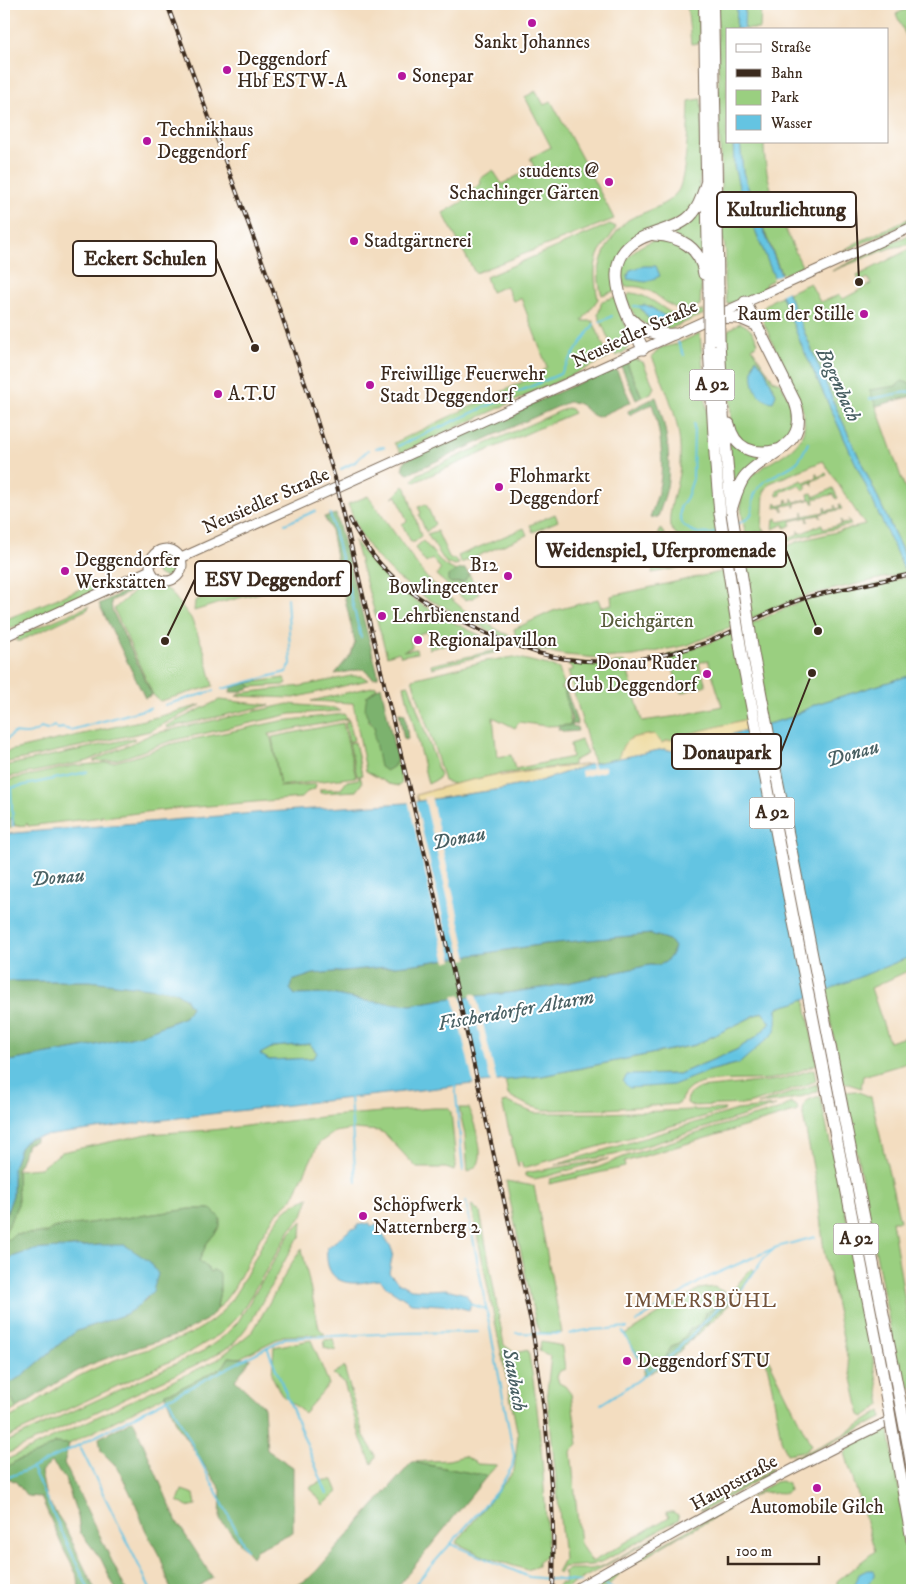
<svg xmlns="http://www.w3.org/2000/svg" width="916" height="1594" viewBox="0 0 916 1594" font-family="'IM FELL DW Pica',serif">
<rect width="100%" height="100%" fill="#fff"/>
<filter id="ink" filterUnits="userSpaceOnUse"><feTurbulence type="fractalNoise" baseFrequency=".02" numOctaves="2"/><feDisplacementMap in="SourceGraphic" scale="10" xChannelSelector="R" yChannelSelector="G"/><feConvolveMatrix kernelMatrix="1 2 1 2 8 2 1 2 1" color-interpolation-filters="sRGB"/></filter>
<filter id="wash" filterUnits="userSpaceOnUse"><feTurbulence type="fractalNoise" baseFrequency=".0096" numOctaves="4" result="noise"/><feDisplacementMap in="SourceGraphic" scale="20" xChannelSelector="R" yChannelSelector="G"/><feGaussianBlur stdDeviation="1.12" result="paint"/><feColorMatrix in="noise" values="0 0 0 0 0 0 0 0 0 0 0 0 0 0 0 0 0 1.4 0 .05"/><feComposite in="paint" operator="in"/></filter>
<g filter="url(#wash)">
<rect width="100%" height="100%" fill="#f3ddc0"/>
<path fill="#9acf80" stroke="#6a7c4f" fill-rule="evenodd" d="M687,4H699L700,43L691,44Z
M717,4H737L736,29H727V141H733L734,166L741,195L775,279L765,284L767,288L744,299L727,304C726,296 724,288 724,280C724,263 729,254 722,237Z
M745,4H761L760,29H744Z
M912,6V49L896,14Z
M536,91L544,105L551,101L608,207L614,219L475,273L443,213L469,198L467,193L481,184L480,179L493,170L502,184L534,167L530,158L551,147L525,97Z
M701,99L703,137L699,191L692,212L627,244L615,291L602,295C594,272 602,253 615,234C619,229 623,224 628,220C644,211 667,207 678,191C686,179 689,117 689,101Z
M740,141H764C763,182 785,230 802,266L782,275L752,200L743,172Z
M702,205L705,261L670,232Z
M912,217V221L834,256L856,243Z
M610,224L616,227C612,236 605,243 600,251C592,266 595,284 598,299L582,321H593L609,358L401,453L394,443L539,374L547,367L521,298L513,301L506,286L491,292L486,277Z
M912,234V244L890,248L832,271L894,241Z
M658,239L686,247L697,261L702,276L700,305L687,311L682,310C659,304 654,283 625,287C624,284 622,279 622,276C622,255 641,244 658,239Z
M910,249L912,255V396L875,403L907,494L908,486L912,484V563H908L834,403L788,293L810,283L820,302L840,295L843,299L871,284L868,278L860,282L857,276Z
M630,293C653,294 668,317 684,317C690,317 698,312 703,310L704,314L665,331H655L636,318L626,299ZM639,306H651L659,314L668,317L667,320L652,323Z
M783,295L801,344L906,573L804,596L688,645L634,656L598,658L566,655L537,650L510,641L426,598L397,577L373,553L359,532L348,504L368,496L426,577L464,610L503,633L516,638L514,629L553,611L598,599L601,607L612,604L611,596L734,569L799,541L865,525L823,461L770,483L764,492L762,529L766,531V535L763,536L761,531L746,535C743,521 738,503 743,489C755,458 810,458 804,417C802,403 794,389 788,377C780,358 771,340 763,321L761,310L771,301Z
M615,297L630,339C629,350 625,352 616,356L598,315L602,301Z
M740,323C749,326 755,334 758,343L752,348L773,380L781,383C788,399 801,419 790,436C786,442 776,446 770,450L741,443L731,423L729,366L726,357L728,330ZM756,358L765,370L776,394L753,365Z
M700,333L706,404L719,539L700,547L695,543L697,540L691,536L688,542L675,533L670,527C668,510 676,491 679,473C685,431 669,395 652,357L660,348L677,344Z
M633,359L643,362L654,387L651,393L642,397L626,361Z
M567,408L571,409L574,413L415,482L413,480L418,474Z
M729,436L760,457L734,492Z
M816,473L818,477L826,473L827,475L812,481L813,486L811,482L805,485L807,488L803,490L799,485L781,492V495L777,496V491L802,480L804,483L816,478Z
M404,486L406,488L421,536L415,542H411L402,524L407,521L397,496L392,498Z
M833,488L838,498L836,499L834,494L814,499L815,503H813L812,499L795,503V508L794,504L783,506V511L782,507L775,508L776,502L778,506L786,504L787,499L788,503L792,502V498L794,502L809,499L808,494L812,493L814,497Z
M426,504L435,524L426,532L419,515L421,513L418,507Z
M839,504L842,509L820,514L821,518L819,515L808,517V522L807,517L791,521V525L785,528L784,524L773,529L774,519L777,518L778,522L803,517V512L804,516L824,512L825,507L826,511L835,509V505L836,509L840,508Z
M555,514L558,521L533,532L530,525Z
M848,519L851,525L800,537L779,545L746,553V550L766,546V541H767L768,545L777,543V538L779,542L798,534V530L800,534L822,524L823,529L841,525V520L842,524L849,523Z
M524,528L527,535L461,563L458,556Z
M660,528L669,541L686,552L691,565L652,573Z
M437,531L450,559H455L459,564L455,565L446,563L427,534Z
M354,540C388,588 429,612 482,636L429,649L428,641L431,640L428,631L410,637L412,647L403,651L416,649L417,653L401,656L399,652L387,656Z
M423,541L444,565L456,571L448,576L451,583H462L469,574L479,594L473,598L465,600L436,575L441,569L432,559L426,563L415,548Z
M154 565a12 12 0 1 1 24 0a12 12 0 1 1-24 0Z
M337,563L339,573L223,602L194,611L195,601L208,595L210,598L222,593Z
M912,576V675L816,704L789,718L673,751L594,763L568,671L573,670L572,666L568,665L569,662L605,664L625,662L642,721L678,716L722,706L708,660L699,663L706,685L681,693L668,655L707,644L803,600Z
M146,581L154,583L170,591L191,618L204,650L213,686L160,701L153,695L114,609Z
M95,583L98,590L5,631L4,629V620Z
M89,606L88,609L20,641H16L17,636Z
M497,650L501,651L432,668L431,665Z
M514,657L552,666L559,669L564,686L561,687V689H565L571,725L546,726L519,722L515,728L493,717L497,757L511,755L515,769L572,757L570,744L581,740L587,754L573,761V765L499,774L454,784L444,781L435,750L412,679L486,661Z
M351,676H362L368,680L294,698L236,696L242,693L301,686Z
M284,678L287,683L284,685L252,687L248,683Z
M409,685L440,775L438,779L428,784L404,686Z
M376,686L377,688L367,696L369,722L375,726C374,745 381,753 393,767L397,760L402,783L399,786L389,784L366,771L353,703L311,701Z
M219,700L270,705L167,728L166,726Z
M288,704L334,708L341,711L291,714L175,740C150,746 118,765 93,761L152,734Z
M201,705L150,731L4,763V752L157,717Z
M344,714L349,721L354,740L349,742L345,723L348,721L347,719L269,734L272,742L280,787L316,784L315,789L307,792L301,798L173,809V807L171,809L104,817L103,815H101L102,817L28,826L27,823L26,825L15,826L13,820L10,818L11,828L4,829V789L11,788H4V781L73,766L114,762L134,757L170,744L281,721Z
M343,723L356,777L280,786L272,737Z
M133,738L135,739L88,761L4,778V766Z
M355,742L362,775L360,776L362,783L356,791L320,793V789H341L347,781L358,779L360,776H357L349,743Z
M912,956V969L871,988L889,1042L912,1035V1066L911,1062L863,1076L861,1088L842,1082L825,990Z
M805,999L817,1064C804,1069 790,1075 777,1078C755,1083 701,1075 687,1091C683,1094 681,1100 679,1104L605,1109L545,1110L529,1106L508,1095L505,1080L542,1076L695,1045L762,1012L771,1023L756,1037L736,1050L679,1074L627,1075L623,1082L709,1071L740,1063L777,1024V1008Z
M310,1044L317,1053L314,1058L269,1060L259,1054L273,1047Z
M814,1069L816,1081L783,1093L748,1104L692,1106L687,1103C687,1095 693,1091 700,1088L779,1080Z
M817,1084L818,1091C798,1099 779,1102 758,1104Z
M856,1091L871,1097L900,1221H892L912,1344V1388L903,1394L845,1092Z
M820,1096L856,1262L881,1405L864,1417L860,1415L824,1251L816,1183L803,1115C803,1100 807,1100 820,1096Z
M507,1102L534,1113H603L725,1109L724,1111L523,1168L521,1162L518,1163L519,1167H518L502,1103Z
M791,1103L797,1106L798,1111L624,1162L625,1167L549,1184L550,1179L599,1167L626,1156L730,1123L778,1110Z
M776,1106L639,1148L614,1155L555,1165L737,1110Z
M434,1108H448L451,1112L456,1163L454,1171L446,1168H417L385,1134L380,1131L354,1129L335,1132L319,1143L292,1199L275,1215L260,1238L234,1288L219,1308L217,1307L220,1290L206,1265L199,1261L207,1243L220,1227L211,1209H190L53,1228L46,1233L14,1234L8,1241L4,1238V1235L18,1204L17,1170L40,1168L62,1152L147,1134L212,1130L330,1116Z
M459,1108H469C473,1121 485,1151 478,1164C476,1167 472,1169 468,1172L465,1135Z
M608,1159L548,1176L534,1179L525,1176V1173Z
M506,1181L534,1186L562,1333H541L536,1324Z
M309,1198L303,1215L290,1230L240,1314L220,1334L192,1351L4,1439V1420C24,1412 41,1398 59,1387C73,1379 88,1371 103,1365C140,1348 183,1345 215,1318C239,1299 255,1252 274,1225C278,1219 282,1213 288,1208C294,1204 302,1201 309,1198Z
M471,1204L480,1212L504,1345L515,1353L528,1350C541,1417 544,1486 548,1555L538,1562V1566L527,1570L486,1557L456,1543L514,1471L518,1435Z
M302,1221L301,1236L295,1242L252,1320L243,1332L232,1345L208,1359L37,1440L4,1455V1443L205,1350L223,1337L238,1322L291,1232Z
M302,1249L319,1328L325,1334L283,1336L239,1358L229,1357L223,1367L177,1390L165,1393L166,1395L69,1444L55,1443L40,1453L16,1461L4,1470V1461L217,1360L253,1331L293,1261Z
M752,1268L754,1271L740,1289L741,1293L738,1296L733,1290L746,1274Z
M714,1287L726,1293L731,1299L729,1305L690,1342L704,1325H707L712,1316L730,1303L723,1304L705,1313C703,1321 699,1328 690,1329L681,1342L672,1346C666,1361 664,1360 649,1361L645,1366L625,1335L699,1289Z
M333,1339L336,1351L324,1348L325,1340Z
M311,1340L329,1384L304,1413L281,1394L272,1376L274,1347Z
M541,1342L558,1345L562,1347L565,1369L560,1371L557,1376L559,1383L565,1386L571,1394L578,1444L571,1451L580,1544L592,1562L669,1517L666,1512H673L678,1515L679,1519L604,1561L592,1565L563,1567L559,1574L557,1572L564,1559L547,1391L551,1356L539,1351Z
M763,1348L811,1445L804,1451L787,1454L781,1439L771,1382Z
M344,1367L363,1434L376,1456L372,1464L361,1439L344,1383L333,1374Z
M10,1393L16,1409L4,1415V1395Z
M881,1411L882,1418L805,1455L797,1458L791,1457L803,1454L843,1435Z
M888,1426L904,1518L907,1558L912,1590H837V1581L875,1551L845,1453L857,1441Z
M464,1456L478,1464L497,1465L487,1476L412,1462L449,1460Z
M772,1468V1470L761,1478L705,1510H700L759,1477Z
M325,1480H333L338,1492L323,1505L310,1487Z
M781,1481L788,1484L789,1491L786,1493L762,1492L750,1498V1497L775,1482Z
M182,1490L194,1494L196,1505L187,1507L178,1501Z
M727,1508L729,1509L683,1535H681L622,1571L605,1589L581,1590Z
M678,1524L676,1526L562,1590H555L560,1583L564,1584L565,1576L563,1572L569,1569H591L603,1566Z"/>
<path fill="#7bb26e" stroke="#5b6e46" d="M626,361L642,397L636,400L620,364Z
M615,367L631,402L598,417C585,414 585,401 568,402L408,474C402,471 401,465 406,460Z
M902,381L912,384V396L876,406L869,390L896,386Z
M656,397C666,425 672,457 667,487C665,497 661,507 658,517L650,518C653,508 657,498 659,488C665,461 660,429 652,404L629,415L628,411Z
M336,514L378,674V677L373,678L363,669L335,674L351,654L355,643L339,573L331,530L324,517Z
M459,569H465L469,574L464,582L451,583L448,581V576Z
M129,589L130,592L111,601L112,610L152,695L145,698L99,604Z
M248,683L252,687L239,692H230L231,688Z
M381,686L397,760L393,767L386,771L380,767L374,736L375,726C364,717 364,709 367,696Z
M566,690L577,722V725L573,724L572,726L577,727L578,731L565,732L558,729L559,726L571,725L572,720L564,691Z
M399,713L405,714L408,739L404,740Z
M651,934L669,940L674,947C671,960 663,967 650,965L549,987L500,994L444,999L411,1005L365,1001L331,994L295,995L290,989L292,981L313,974L415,964L545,944Z
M4,981H90L174,991L185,998L191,1007L185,1017L143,1034L87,1047L4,1062Z
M29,1138H35V1141L27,1144L17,1170L18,1204L4,1235V1220L13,1195V1168L20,1148Z
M190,1209H211L220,1218V1227L207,1243L199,1261L206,1266L210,1272L214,1270L220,1274V1290L217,1307L219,1308L206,1320L178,1335L123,1352L89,1365L61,1380L16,1409L10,1393L4,1395V1387L26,1373L63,1341L77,1331L126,1314L148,1298L100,1245L32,1250L4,1260V1238L8,1240L14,1234L46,1233L53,1228Z
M723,1296H727L730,1303L712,1316L707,1325H703C688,1342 667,1370 643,1375L645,1366L649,1361L663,1360L668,1356L666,1355L672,1346L681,1342L690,1329C699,1328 703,1321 705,1313L723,1304Z
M229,1357L251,1359L235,1380L264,1407L267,1450L293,1467V1532L256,1550L252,1557L220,1520L221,1490L177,1425L165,1393L177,1390L223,1367Z
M133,1420L177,1522L213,1578L191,1590H171L161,1559L145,1529L136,1505L118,1468L101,1451L99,1438Z
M55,1443L69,1444L64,1463L126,1590H116L101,1559L80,1532L78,1517L65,1479L52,1462L41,1472L46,1498L64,1525L95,1590H79L78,1577L63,1548L41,1497L27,1496L16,1482L4,1476V1470L16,1461L40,1453Z
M412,1462L487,1476L395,1590H290L312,1576Z"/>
<path fill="#eeda9e" stroke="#94825e" d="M747,719L750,729L673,751L664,749L618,759C625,735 631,738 654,734L662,743L668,740L685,739L688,734Z
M591,764L540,781L502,789L418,801L416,795L454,784L499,774L500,776L538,770Z"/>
<path fill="#64c4e2" stroke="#507780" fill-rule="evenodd" d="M737,4H745L744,29H736Z
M733,141H740L743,172L752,200L788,293L834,403L912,572V587L801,344L741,195L734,166Z
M644,266H656L660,276L646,282L627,279L630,270Z
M645,305C653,307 659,314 668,317L667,320L652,323L639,306Z
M756,358L765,370L776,394L773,402C752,400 749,374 756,358Z
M912,675V956L795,1003L777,1008V1024L774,1033L740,1063L709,1071L673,1085L629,1088L623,1082L627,1075L679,1074L736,1050L756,1037L771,1023L762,1012L695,1045L542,1076L193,1116L29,1138L20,1148L13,1168V1195L4,1220V1062L87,1047L143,1034L185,1017L191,1007L185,998L174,991L90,981H4V834L267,812L406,803L502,789L540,781L591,764L664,749L673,751L789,718L816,704ZM651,934L669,940L674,947C671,960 663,967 650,965L549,987L500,994L444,999L411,1005L365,1001L331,994L295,995L290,989L292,981L313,974L415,964L545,944ZM310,1044L317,1053L313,1058L269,1060L260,1054L273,1047Z
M370,1223V1226L377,1225L390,1245L393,1253L389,1273L398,1282L411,1289L428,1290L446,1289L466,1294L471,1303L469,1310L454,1306L411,1303L388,1288L380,1280C372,1280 365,1283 357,1283C333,1284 325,1270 327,1248L351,1229L357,1228V1225Z
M101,1245H125L150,1262L158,1274L153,1291L137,1307L126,1314L77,1331L63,1341L26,1373L4,1387V1260L32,1250Z
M867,1570H874V1577L861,1590H853L859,1574Z"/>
<path fill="#f3ddc0" d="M784,273L790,290L780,295L772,278Z
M591,761H592L594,768L605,766L606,771L582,777L581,771L592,769Z
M431,796L468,959L462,960L424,797Z
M415,799L453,961L446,962L408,800Z
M470,994H476L497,1083L491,1084Z
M461,995L481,1085L474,1086L453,996Z"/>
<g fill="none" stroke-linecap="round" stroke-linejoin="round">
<path stroke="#64c4e2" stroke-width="2" d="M634,306L641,307
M600,322L612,316
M678,342L684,355
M518,392L560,374L594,324
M870,399L912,391
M694,424L693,479L687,497L680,508V517L683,525L690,530L698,533L712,534L718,531
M398,446L510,396
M376,448L384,447
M341,469L355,462L368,450
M330,514L361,637
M285,524L315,511
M737,524C763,514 745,505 759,487C769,474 787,472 798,461C802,456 805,449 808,443
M222,689L286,672L291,664L287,598
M165,705L213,691
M4,739H7L14,733C26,735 31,735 41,728L47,730L54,726L58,729L62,728L71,730L150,708
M11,788L87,772
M4,789L11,788L13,826
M455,1084L463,1171
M350,1097L356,1182
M739,1293L765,1257L775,1248
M469,1304L486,1309
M636,1322L704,1279L777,1247L815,1237
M623,1332L648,1373
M516,1333L560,1334
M570,1334C582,1329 593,1330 607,1329C614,1329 620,1326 627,1328
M267,1347L327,1494
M168,1398L246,1549
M601,1404L637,1381L674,1353L727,1299
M79,1445L151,1590
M32,1468L89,1590
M4,1479L32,1468L79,1445L285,1338L401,1333L478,1332
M451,1544L529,1577L581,1582
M593,1583L605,1584L614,1590
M410,1590L498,1490L512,1467L514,1456L466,1201"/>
</g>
</g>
<g filter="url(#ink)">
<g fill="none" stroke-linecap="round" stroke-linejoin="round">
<defs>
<path id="secondary" d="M150 565a16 16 0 1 1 32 0a16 16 0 1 1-32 0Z
M181,558L912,227
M4,637L150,570
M574,1590C685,1527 796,1464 912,1410"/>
<path id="trunk" d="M704,4L706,147
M713,4L716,150"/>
<path id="motorway" d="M706,147L709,291
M716,150L718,287
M655,235C680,236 701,248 704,274
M712,317L740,318L756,325
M632,320C644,333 657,335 674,334
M719,341L723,414L731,510L743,584
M709,346L715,454L720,514
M643,349C626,312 591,255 649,235C664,229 683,226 693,213C701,204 703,192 707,181
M729,424C734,449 754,456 777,450
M731,510C735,498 738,484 746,475C768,451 811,446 795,402L745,302
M776,774L893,1364
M831,1111L881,1366
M909,1449L912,1467
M896,1451L912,1540"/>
</defs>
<use href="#secondary" stroke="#7b6957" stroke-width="11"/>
<use href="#trunk" stroke="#7b6957" stroke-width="12"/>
<use href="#motorway" stroke="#7b6957" stroke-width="13"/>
<use href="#secondary" stroke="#fff" stroke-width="9"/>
<use href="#trunk" stroke="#fff" stroke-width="10"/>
<use href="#motorway" stroke="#fff" stroke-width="11"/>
<defs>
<path id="rail" d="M167,4L271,285L308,392L335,478L454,976L531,1322C546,1410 556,1501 553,1590
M350,519C375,569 411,597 461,621C486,634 511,645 538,653C590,668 651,662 702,644C736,632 767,610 802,599C813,595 826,593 838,590C863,585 888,579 912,574"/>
</defs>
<use href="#rail" stroke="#3b2a1e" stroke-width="4"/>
<use href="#rail" stroke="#fff" stroke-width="2" stroke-dasharray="5.5" stroke-linecap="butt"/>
<defs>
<path id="motorway-bridge" d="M718,287L719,341
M709,291V346
M720,514L742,657L831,1111
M743,584L753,653L776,774
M893,1364L909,1449
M881,1366L896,1451"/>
</defs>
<use href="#motorway-bridge" stroke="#7b6957" stroke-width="13" stroke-linecap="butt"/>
<use href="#motorway-bridge" stroke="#fff" stroke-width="11"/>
</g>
</g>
<g fill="#b5179e" stroke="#fff" stroke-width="2">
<circle cx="532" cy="23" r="5"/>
<circle cx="227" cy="70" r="5"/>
<circle cx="402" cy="76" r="5"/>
<circle cx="147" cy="141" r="5"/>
<circle cx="609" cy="182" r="5"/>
<circle cx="354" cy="241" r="5"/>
<circle cx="864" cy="314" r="5"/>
<circle cx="370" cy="385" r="5"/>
<circle cx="218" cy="394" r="5"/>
<circle cx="499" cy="487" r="5"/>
<circle cx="65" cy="571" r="5"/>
<circle cx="508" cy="576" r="5"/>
<circle cx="382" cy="616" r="5"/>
<circle cx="418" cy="640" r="5"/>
<circle cx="707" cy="674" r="5"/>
<circle cx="363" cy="1216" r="5"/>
<circle cx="627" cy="1361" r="5"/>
<circle cx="817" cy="1488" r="5"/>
</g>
<g text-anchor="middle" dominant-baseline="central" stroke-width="4" stroke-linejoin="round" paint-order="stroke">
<g fill="#fff" stroke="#766a62" stroke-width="1">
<rect x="689.5" y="369.5" width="45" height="31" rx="4"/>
<rect x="749.5" y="797.5" width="45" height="31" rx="4"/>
<rect x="833.5" y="1223.5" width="45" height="31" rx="4"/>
</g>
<g font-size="18" font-weight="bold" fill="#3b2a1e">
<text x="712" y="385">A 92</text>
<text x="772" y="813">A 92</text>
<text x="856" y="1239">A 92</text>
</g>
<g font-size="19" fill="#3b2a1e" stroke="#fff" text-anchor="start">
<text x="532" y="42" text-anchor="middle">Sankt Johannes</text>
<text x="237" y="59">Deggendorf<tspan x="237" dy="22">Hbf ESTW-A</tspan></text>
<text x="412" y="76">Sonepar</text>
<text x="157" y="130">Technikhaus<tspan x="157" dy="22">Deggendorf</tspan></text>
<text x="599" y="171" text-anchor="end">students @<tspan x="599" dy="22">Schachinger Gärten</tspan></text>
<text x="364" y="241">Stadtgärtnerei</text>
<text x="854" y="314" text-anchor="end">Raum der Stille</text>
<text x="380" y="374">Freiwillige Feuerwehr<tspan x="380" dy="22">Stadt Deggendorf</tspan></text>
<text x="228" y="394">A.T.U</text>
<text x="509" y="476">Flohmarkt<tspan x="509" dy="22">Deggendorf</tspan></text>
<text x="75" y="560">Deggendorfer<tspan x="75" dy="22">Werkstätten</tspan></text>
<text x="498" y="565" text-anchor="end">B12<tspan x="498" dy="22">Bowlingcenter</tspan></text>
<text x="392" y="616">Lehrbienenstand</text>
<text x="428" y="640">Regionalpavillon</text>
<text x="697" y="663" text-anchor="end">Donau Ruder<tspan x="697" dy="22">Club Deggendorf</tspan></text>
<text x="373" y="1205">Schöpfwerk<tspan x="373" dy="22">Natternberg 2</tspan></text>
<text x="637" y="1361">Deggendorf STU</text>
<text x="817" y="1507" text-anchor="middle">Automobile Gilch</text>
</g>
<g font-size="19" fill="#3b2a1e" stroke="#fff">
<text transform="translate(635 334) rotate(-25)">Neusiedler Straße</text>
<text transform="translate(266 501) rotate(-24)">Neusiedler Straße</text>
<text transform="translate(734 1483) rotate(-29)">Hauptstraße</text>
</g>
<g font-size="19" fill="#585c3b" stroke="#fff">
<text x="647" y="621">Deichgärten</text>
</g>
<g font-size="20" font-style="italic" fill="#496063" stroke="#fff">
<text transform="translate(838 385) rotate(65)">Bogenbach</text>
<text transform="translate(853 754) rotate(-16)">Donau</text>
<text transform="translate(459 839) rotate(-11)">Donau</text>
<text transform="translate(58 878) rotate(-5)">Donau</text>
<text transform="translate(516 1011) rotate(-10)">Fischerdorfer Altarm</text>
<text transform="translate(514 1380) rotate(80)">Saubach</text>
</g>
<g font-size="20" letter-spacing="1" fill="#74543b" stroke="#fff">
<text x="701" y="1301">IMMERSBÜHL</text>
</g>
</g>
<path fill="none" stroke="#3b2a1e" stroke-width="2" d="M859 282L856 209M255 348L216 258M818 631L786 550M165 641L195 579M812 673L781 752"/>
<g fill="#3b2a1e" stroke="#fff" stroke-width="2">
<circle cx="859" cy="282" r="5"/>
<circle cx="255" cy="348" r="5"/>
<circle cx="818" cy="631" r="5"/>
<circle cx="165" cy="641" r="5"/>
<circle cx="812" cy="673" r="5"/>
</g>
<g fill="#fff" stroke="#3b2a1e" stroke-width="2">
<rect x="717" y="192" width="139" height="35" rx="5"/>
<rect x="73" y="241" width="143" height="35" rx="5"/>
<rect x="536" y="532" width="250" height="35" rx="5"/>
<rect x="195" y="561" width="156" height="35" rx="5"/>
<rect x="672" y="734" width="109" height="35" rx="5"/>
</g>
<g font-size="20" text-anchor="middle" font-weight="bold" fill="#3b2a1e">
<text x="786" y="216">Kulturlichtung</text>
<text x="145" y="265">Eckert Schulen</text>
<text x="661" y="557">Weidenspiel, Uferpromenade</text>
<text x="273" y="586">ESV Deggendorf</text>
<text x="727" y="759">Donaupark</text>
</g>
<rect width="916" height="1594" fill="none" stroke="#fff" stroke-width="20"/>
<rect x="726" y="28" width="162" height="115" fill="#ffffff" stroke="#b1aaa5"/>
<rect x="736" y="44" width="25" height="8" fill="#ffffff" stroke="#b1aaa5"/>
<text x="771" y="52" font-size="15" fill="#3b2a1e">Straße</text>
<rect x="736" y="69" width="25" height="8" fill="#3b2a1e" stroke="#b1aaa5"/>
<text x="771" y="78" font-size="15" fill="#3b2a1e">Bahn</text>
<rect x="736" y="90" width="25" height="15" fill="#9acf80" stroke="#b1aaa5"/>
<text x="771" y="102" font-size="15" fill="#3b2a1e">Park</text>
<rect x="736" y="115" width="25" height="15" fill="#64c4e2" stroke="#b1aaa5"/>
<text x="771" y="128" font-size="15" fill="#3b2a1e">Wasser</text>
<path d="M728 1556v8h91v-8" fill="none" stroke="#3b2a1e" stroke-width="2.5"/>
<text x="736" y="1556" font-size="15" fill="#3b2a1e" stroke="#ffffff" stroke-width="4" paint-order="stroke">100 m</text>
</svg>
